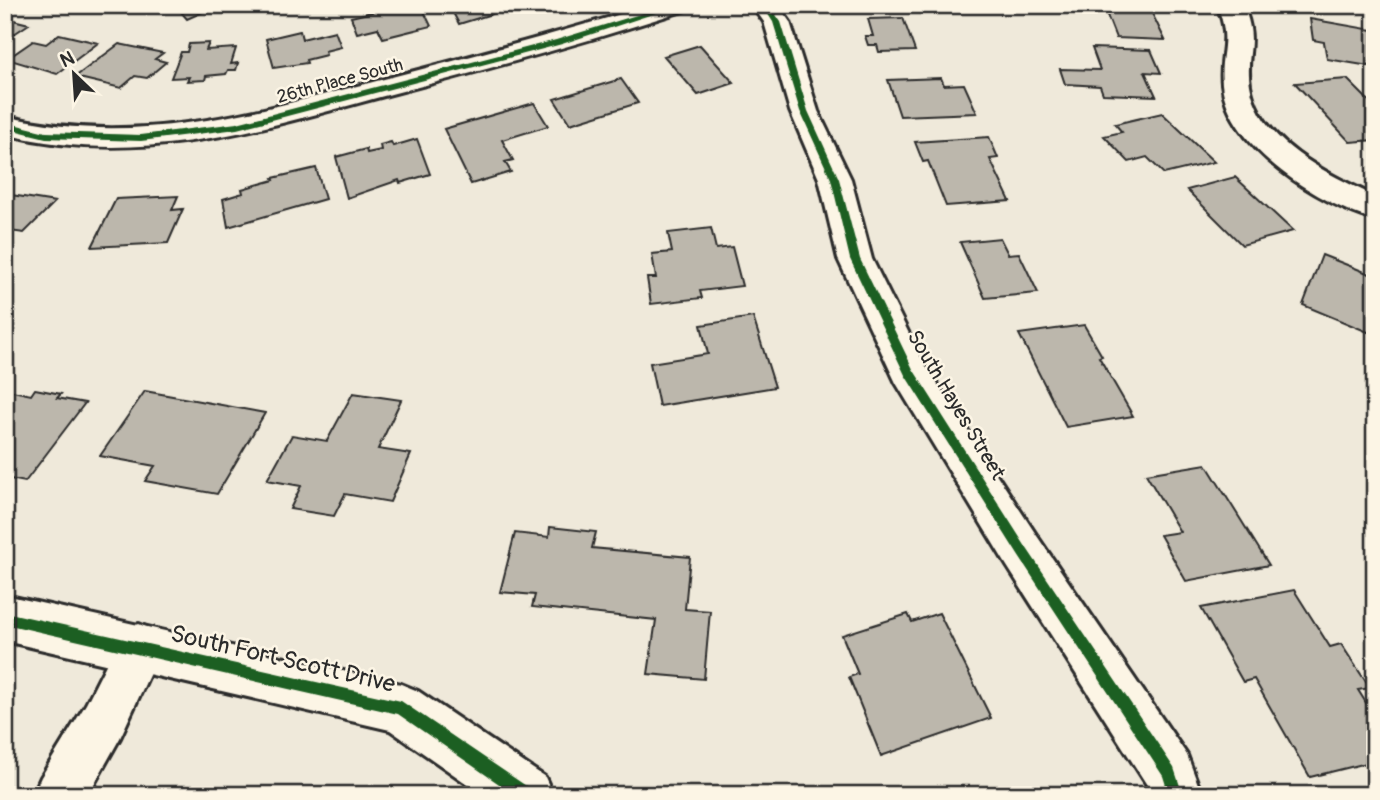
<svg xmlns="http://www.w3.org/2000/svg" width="1380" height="800" viewBox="0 0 1380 800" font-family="Pangolin,sans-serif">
<rect width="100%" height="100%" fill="#efe9da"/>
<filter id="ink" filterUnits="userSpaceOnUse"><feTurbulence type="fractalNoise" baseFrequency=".0143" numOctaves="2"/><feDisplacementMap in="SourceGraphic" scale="14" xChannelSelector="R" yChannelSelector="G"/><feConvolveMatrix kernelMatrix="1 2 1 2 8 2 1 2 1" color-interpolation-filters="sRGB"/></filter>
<g filter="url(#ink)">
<path fill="#bcb7ac" stroke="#2b2b2b" stroke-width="2" d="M381,5H421L431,26L383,38L378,28L357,33L351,17L372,12L370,8Z
M445,5H518V6L459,24L449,5Z
M1103,5H1148L1165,40L1116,38Z
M198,6L205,11L187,19L181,12Z
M5,18L29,24L5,40Z
M903,18L915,51L879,52L877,45H868L865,36H873L868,19Z
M1310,19L1373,30L1375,67L1327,59L1324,42L1313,40Z
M300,31L302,39L335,31L341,47L325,51L326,55L306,60L307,63L274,68L266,39Z
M59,34L98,43L57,74L7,59L33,41L46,44Z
M209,43L206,50L236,48L231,64L238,63L236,70H228L226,74L206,76L205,80L187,81L189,77L171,78L181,52H187L189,44Z
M119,44L163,53L155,59L166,62L147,78L135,76L121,88L75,77Z
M700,45L734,83L698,95L664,56Z
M1092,48L1151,50L1161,73L1145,72L1156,96L1103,94L1100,86L1065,84L1060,69L1100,70Z
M941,78L944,85L964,84L977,113L900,116L888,80Z
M621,79L638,103L570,124L554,99Z
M1347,79L1375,107V140L1350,142L1295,83Z
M534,103L548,126L502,140L513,160L505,162L511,172L471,184L444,129Z
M1162,113L1214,162L1164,174L1147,157L1129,162L1104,136L1122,132L1115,124Z
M989,137L998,158L990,159L1010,201L946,206L928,161L923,162L915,142Z
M417,139L430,174L400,183L399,180L347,198L336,157L366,149L367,153L381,150L380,145L391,142L393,146Z
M316,168L325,199L228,227L223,199L243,193L242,189L274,180L273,178Z
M1235,177L1293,231L1242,245L1187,190Z
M5,194L55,202L24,233L10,231L5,235Z
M178,196L172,210L183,209L168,243L92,247L116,199Z
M711,228L716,249L732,247L742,286L700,291L702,298L651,304L647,278H656L652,254L672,252L668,233Z
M1000,238L1008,254L1019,253L1038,293L985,298L960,242Z
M1322,255L1375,276V335L1303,305Z
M753,317L775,387L659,406L650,363L708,354L701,325Z
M1084,325L1102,356L1099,357L1133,416L1066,427L1019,334Z
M35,389L61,394L57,398L85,403L25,482L5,478V394L8,390L31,395Z
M145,391L265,413L217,494L145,481L155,466L100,456Z
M353,393L401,400L378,449L411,454L390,502L345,494L334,516L290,509L301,486L267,480L292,435L327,441Z
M1206,464L1269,565L1186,581L1160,535L1180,532L1146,474Z
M550,527L596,532L592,548L690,557L685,609L710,611L704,679L648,674L656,620L532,607L535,595L500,592L515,533L549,537Z
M1294,590L1330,647L1341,644L1370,688L1358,690L1375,717V761L1310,777L1254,679L1243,682L1201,608Z
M939,613L991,718L881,756L849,677L858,674L842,635L908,614L912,622Z"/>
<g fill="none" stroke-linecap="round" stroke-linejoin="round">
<defs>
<path id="street" d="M650,5H690L686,10C590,41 493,68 395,93C265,128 141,168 5,134V116C139,148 259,111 388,78C476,55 563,32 650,5Z
M752,5H778L790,22L818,111L851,179L872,259L923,362L1037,536L1187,755L1202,795H1150L1147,785L1007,566L896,383L838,259L819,179L790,111L764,22Z
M1217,5H1243C1259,43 1245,52 1250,85C1259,142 1328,174 1375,196V220C1319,204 1228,147 1222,84C1219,50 1232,43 1217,5Z
M139,624L155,631L162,647L120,738L88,795H33L41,777L86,704L123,631Z"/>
<path id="secondary" d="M5,595L401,684L418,691L545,777L553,795H483L390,730L5,641Z"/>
</defs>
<use href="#street" stroke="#2b2b2b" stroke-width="6"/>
<use href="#secondary" stroke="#2b2b2b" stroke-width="6"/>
<use href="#street" fill="#fcf5e5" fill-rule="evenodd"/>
<use href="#secondary" fill="#fcf5e5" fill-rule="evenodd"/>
<defs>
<path id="cycleway" d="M669,5H680L562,44L237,129L141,141L46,138L5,128V122L46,132L141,135L237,123L556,40Z
M762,5H769L781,22L808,111L839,179L860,259L913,369L1026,547L1174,768L1183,795H1169L1163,776L1018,555L905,375L850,259L831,179L800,111L773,22Z
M5,612L401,701L532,790L534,795H515L398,714L5,624Z"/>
</defs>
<use href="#cycleway" stroke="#fcf5e5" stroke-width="5"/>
<use href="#cycleway" fill="#1b5e20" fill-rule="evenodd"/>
</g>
</g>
<g text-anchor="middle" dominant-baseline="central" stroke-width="5" stroke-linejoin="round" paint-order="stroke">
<g font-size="18" fill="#2b2b2b" stroke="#fcf5e5">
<text transform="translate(340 81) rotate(-15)">26th Place South</text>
</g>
<g font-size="21" fill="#2b2b2b" stroke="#fcf5e5">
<text transform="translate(956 405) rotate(59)">South Hayes Street</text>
</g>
<g font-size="24" fill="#2b2b2b" stroke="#fcf5e5">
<text transform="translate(283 659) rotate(13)">South Fort Scott Drive</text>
</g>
</g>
<rect width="1380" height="800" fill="none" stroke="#fcf5e5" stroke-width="28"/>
<rect x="14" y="14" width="1352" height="772" fill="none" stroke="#2b2b2b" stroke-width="2.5" filter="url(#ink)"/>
<g transform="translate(74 74) rotate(335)" stroke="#fcf5e5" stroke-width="5" paint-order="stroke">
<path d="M0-5L12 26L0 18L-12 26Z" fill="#2b2b2b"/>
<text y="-10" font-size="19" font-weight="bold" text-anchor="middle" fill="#2b2b2b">N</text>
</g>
</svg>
